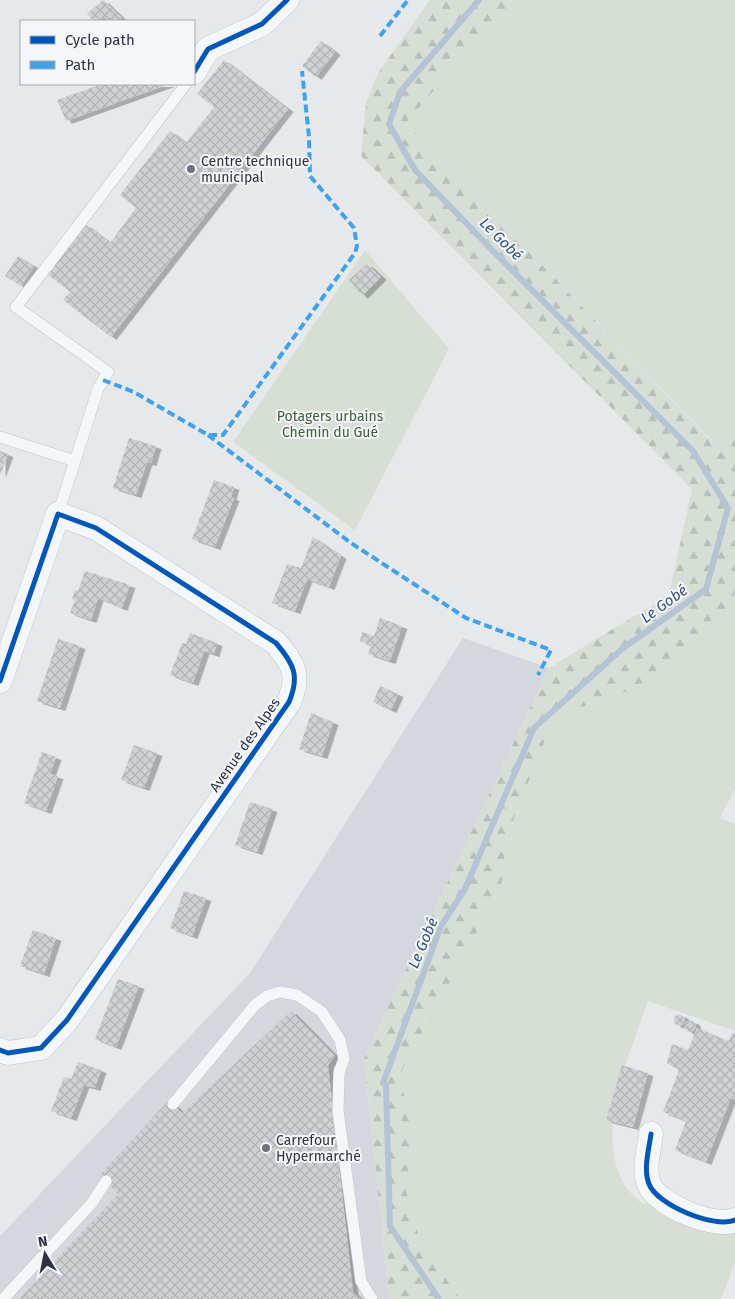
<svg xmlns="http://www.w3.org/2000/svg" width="735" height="1299" viewBox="0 0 735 1299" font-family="'Fira Sans',sans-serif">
<defs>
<pattern id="forest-firs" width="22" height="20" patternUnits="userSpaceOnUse" patternTransform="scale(1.25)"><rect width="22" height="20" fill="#d6ded6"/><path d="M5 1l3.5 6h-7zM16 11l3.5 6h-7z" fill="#b8bfb9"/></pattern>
<pattern id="building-cross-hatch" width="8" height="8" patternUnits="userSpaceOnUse" patternTransform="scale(1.25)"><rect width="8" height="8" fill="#ced0d3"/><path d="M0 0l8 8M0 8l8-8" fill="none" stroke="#b1b3b6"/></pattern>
<filter id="shadow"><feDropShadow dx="5.5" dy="3" stdDeviation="0" flood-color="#0004"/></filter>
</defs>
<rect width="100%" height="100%" fill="#e6e8ea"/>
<path fill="#d4d7dd" d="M463,638L549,668L364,1058L389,1299H0V1236L250,973Z"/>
<path fill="#d6ded6" d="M528,0H735V426L715,444L406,123L469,49Z
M365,250L449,349L355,530L233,442Z
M735,592V789L720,818L735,824V1031L648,1001C629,1057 583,1155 640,1202L735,1228V1262L721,1299H460L420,1241L406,1190L413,1127L399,1076L501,887L507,836L550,728L567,711L610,699L704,640L726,617Z"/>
<path fill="url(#forest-firs)" d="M430,0H528L469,49L406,123L714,444L735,426V592L726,617L704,640L658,675L610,699L567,711L550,728L507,836L501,887L399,1076L413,1127L406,1190L420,1241L460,1299H389L364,1058L549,668L669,595L692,489L361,156L366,103L378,73Z"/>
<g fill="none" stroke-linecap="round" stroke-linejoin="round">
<path stroke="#b4c4d5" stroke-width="6" d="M439,1299L390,1226L386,1085L383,1083L441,926L465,889L534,728L622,649L706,589L728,508L693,451L496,254L415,170L389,124L400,92L479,0"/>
</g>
<path fill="url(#building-cross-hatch)" filter="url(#shadow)" d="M103,0L122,18L118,21H108L104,17L99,21H93L87,14Z
M321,41L335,52L316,77L302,66Z
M224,60L288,109L111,337L63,300L70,292L47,274L85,224L110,243L136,208L120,195L170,131L186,143L214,107L197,94Z
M102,84H169L66,121L57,100Z
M18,256L34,266L21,286L5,276Z
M367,264L381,277L362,296L349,280Z
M129,438L156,446L151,463L147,462L136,495L113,488Z
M0,451L8,454L0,475Z
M214,480L234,487L231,497L234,498L215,547L192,539Z
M313,537L341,556L329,587L307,579L295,611L272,603L287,564L301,568Z
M85,571L130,585L122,608L98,598L91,620L70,613L75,600L72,599L75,590L78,591Z
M380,618L402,626L390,661L368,654L371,645L360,641L362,632L374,636Z
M190,633L217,643L214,654L204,651L193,683L170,675L182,643L186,644Z
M58,639L80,646L60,708L37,701Z
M380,686L398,694L391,710L373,702Z
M311,713L333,722L322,756L299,749Z
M134,745L157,753L144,788L121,780Z
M42,752L56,757L50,774L58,776L46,811L24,803Z
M250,802L272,809L257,852L235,845Z
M184,891L206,898L192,936L170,928Z
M33,930L56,938L44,974L20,966Z
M118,979L139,986L116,1047L95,1039Z
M291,1011L335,1056L328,1065L353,1292L360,1299H19L118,1194L100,1175L169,1100L182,1113Z
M673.5 1020a5.5 5.5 0 1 1 11 0a5.5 5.5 0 1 1-11 0Z
M684.5 1026a5.5 5.5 0 1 1 11 0a5.5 5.5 0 1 1-11 0Z
M697,1028L729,1041L732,1033L735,1034V1100L731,1098L706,1162L675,1150L686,1121L663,1112L679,1070L667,1063L672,1044L688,1050Z
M78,1062L101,1070L95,1088L84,1085L71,1118L51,1111L64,1077L71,1079Z
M622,1065L648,1073L633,1127L606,1120Z"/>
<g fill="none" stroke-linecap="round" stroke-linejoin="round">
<defs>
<path id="lane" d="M0,437L75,461
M58,514L98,389L108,372L16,307L186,84
M173,1104L255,1005L267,996L280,992L297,995L322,1012L340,1040L344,1059L339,1073L338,1111L361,1281L372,1299
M3,1299L92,1203L106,1181"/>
<path id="street" d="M194,72L208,49L262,24L287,0
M0,681L58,514L96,528L276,643C294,664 300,676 289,702L67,1020L41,1048L8,1053L0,1050
M651,1134C649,1149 643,1169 649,1184C657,1205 715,1229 735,1220"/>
</defs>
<use href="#lane" stroke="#c4c6c8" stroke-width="12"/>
<use href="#street" stroke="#c4c6c8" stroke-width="25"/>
<use href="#lane" stroke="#f5f6f7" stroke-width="11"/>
<use href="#street" stroke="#f5f6f7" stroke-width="24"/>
<path stroke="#3ea3ec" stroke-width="4" stroke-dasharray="8 4" stroke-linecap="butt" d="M380,36L408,0
M103,380L134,392L208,435H223L355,253L357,246L354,228L310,176L309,137L302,71
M208,435L351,543L466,618L551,650L538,675"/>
<defs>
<path id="cycleway" d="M194,72L208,49L262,24L287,0
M0,681L58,514L96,528L276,643C294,664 300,676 289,702L67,1020L41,1048L8,1053L0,1050
M651,1134C649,1149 643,1169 649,1184C657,1205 715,1229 735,1220"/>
</defs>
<use href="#cycleway" stroke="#f4f6f9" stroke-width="8"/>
<use href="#cycleway" stroke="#0057b8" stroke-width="5"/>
</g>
<g fill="#6c737f" stroke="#f4f6f9" stroke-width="2">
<circle cx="191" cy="169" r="5"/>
<circle cx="266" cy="1148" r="5"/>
</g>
<g text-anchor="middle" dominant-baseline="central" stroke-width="4" stroke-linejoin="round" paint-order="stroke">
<g font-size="14" fill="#2b3445" stroke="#f4f6f9" text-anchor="start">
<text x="201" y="161">Centre technique<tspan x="201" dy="16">municipal</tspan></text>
<text x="276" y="1140">Carrefour<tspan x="276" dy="16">Hypermarché</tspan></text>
</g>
<g font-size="14" fill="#3f6138" stroke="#f4f6f9">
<text x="330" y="416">Potagers urbains<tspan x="330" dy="16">Chemin du Gué</tspan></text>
</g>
<g font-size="14" fill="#2b3445" stroke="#f4f6f9">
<text transform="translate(245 745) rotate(-55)">Avenue des Alpes</text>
</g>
<g font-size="15" font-style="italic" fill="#34527a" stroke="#f4f6f9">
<text transform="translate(501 239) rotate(45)">Le Gobé</text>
<text transform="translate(664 604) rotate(-36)">Le Gobé</text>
<text transform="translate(423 943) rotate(-67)">Le Gobé</text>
</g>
</g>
<rect x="20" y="20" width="175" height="65" fill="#f4f6f9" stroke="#a4a8b1"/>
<rect x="30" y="36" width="25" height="8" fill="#0057b8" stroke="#a4a8b1"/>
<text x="65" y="45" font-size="15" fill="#2b3445">Cycle path</text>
<rect x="30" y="61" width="25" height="8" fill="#3ea3ec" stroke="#a4a8b1"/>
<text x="65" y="70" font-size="15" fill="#2b3445">Path</text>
<g transform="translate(45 1254) rotate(350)" stroke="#f4f6f9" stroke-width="4" paint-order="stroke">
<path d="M0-4L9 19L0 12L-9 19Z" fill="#2b3445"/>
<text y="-8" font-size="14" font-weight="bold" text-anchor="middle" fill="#2b3445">N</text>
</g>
</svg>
